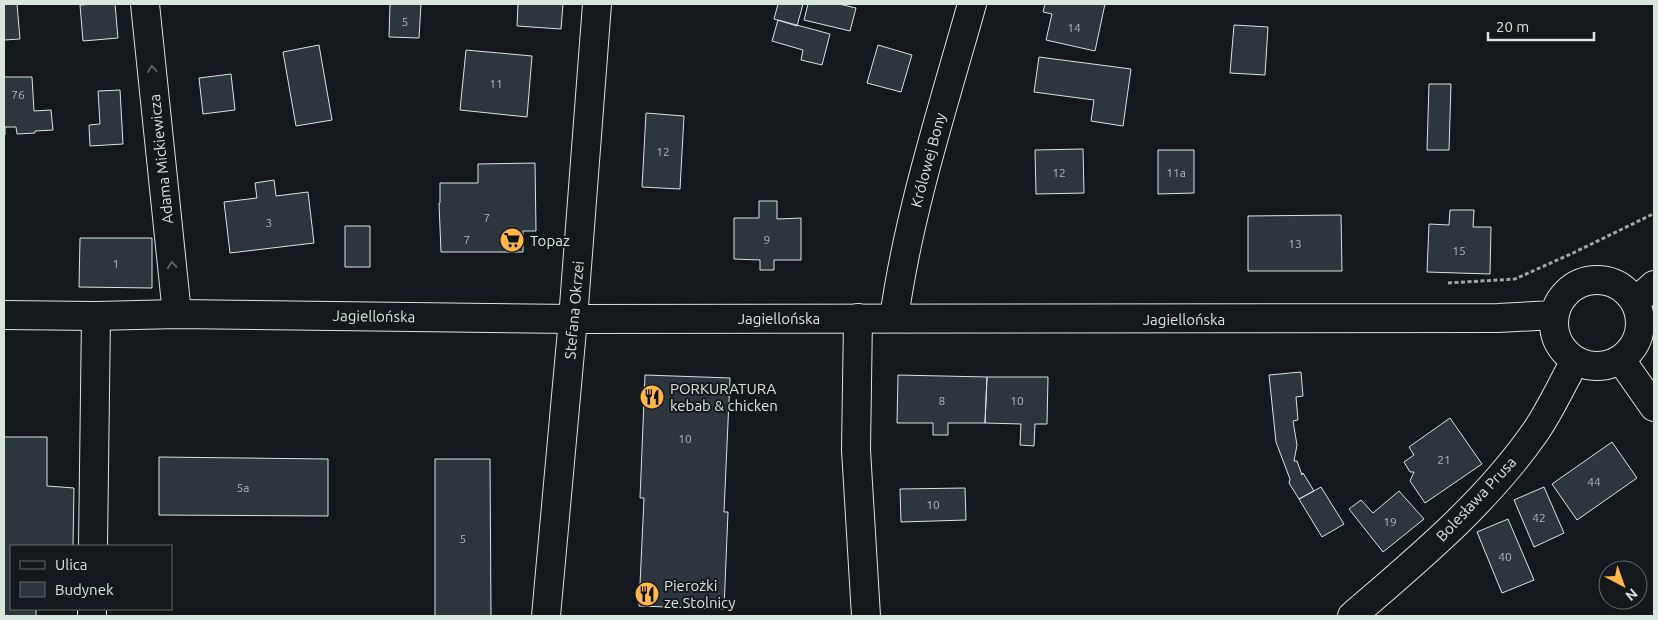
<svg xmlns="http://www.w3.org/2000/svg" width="1658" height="620" viewBox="0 0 1658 620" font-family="Ubuntu,sans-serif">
<rect width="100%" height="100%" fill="#14181c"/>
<path fill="#2c363c" stroke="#d8e6dc" d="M4,4H17L20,39L4,40Z
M96,4H115L118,38L83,41L80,5Z
M390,4H421L419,38L389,37Z
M518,4H563L561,29L517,26Z
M778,4H803L797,26L774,19Z
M808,4H839L856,8L850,31L804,20Z
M1045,4H1105L1095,51L1046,40L1052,14L1043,12Z
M778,20L830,34L822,65L801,60L803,50L772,41Z
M1234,25L1268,27L1265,75L1230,73Z
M319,45L332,120L296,126L283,52Z
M878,45L912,55L901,92L867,83Z
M466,50L532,56L527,117L460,110Z
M1039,57L1131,69L1123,126L1091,121L1094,100L1034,92Z
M231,74L235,110L203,114L199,78Z
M4,77H32L34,111L51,110L53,130L35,131V133L17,134L16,127H5V135H4Z
M1429,84H1451L1449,150H1427Z
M120,90L123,144L90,146L89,125L100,124L98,91Z
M646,113L684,116L680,189L642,187Z
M1083,149L1084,193L1036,194L1035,150Z
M1158,150H1194V193L1158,194Z
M535,163L536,231H523V252H441L439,203H440V183H478V164Z
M274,180L276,196L308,192L314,243L230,253L224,202L257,198L255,183Z
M759,201H777V219L801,218V260H774V270H760V260L734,259V218H759Z
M1450,210H1474L1473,227H1491L1490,274L1427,272L1429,224L1449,225Z
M1341,215L1342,271H1248V216Z
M345,226H370V267H345Z
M80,238H152V288L79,287Z
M1301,372L1303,396L1296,397L1298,420L1293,421L1297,445L1294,461H1297L1302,475L1303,473L1314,491L1299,499L1289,483L1290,479L1276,442L1269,375Z
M645,375L730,378L724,512H728L724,609L639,606L644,498H640Z
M898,375L987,377L985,423H948V435H933V423H897Z
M987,377H1048L1047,424H1035L1034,446L1020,445L1021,424L985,423Z
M1450,418L1482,464L1425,503L1410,481L1414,472H1410L1404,462L1414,455L1409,447Z
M4,437H47V486L74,488L73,546H11V609H36V616H4Z
M1612,442L1637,478L1577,520L1552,484Z
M159,457L328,459V516L159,515Z
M435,459H490L491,616H435Z
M1321,487L1344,524L1322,537L1299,499Z
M1544,487L1564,533L1534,547L1514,500Z
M965,488L966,520L901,522L900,489Z
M1399,491L1424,519L1383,552L1349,509L1361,500L1373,513Z
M1508,519L1534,580L1502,593L1477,532Z"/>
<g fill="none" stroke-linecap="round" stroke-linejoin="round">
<defs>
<path id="street" d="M145,4L177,314
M858,318L856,450L866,616
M894,318C909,211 943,107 972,4
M93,546L96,316
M92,616V609
M546,616L573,319L597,4
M1352,616C1418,559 1486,503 1536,431C1551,409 1562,384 1575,361"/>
<path id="secondary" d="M1554 323a43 43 0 1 1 86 0a43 43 0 1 1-86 0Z
M1635,302L1654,285
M4,315L96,316L177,314L573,319L1498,318L1554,315
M1621,360L1654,407"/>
</defs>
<use href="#street" stroke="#d8e6dc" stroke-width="30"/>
<use href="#secondary" stroke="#d8e6dc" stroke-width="30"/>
<path stroke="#9da8a2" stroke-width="3" stroke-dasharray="4 2.5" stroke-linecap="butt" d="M1448,283L1515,279L1573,253L1653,214"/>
<use href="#street" stroke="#14181c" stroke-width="28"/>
<use href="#secondary" stroke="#14181c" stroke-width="28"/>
</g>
<defs><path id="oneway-chevron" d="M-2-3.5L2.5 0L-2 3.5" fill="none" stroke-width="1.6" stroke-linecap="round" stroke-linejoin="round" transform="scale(1.25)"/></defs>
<g stroke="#59605f">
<use href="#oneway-chevron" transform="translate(152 69) rotate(-96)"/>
<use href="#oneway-chevron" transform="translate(172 265) rotate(-96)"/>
</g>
<defs>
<symbol id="supermarket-disc" viewBox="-11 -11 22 22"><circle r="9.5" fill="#ffb74d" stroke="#14181c"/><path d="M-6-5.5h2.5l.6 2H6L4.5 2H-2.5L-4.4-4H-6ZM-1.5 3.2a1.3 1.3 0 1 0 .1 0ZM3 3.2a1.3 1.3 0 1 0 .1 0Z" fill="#111"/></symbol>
<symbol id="restaurant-disc" viewBox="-11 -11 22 22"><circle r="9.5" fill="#ffb74d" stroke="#14181c"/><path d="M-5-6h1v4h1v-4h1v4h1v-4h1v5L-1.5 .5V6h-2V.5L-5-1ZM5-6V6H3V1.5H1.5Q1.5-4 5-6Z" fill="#111"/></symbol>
</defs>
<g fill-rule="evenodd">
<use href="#supermarket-disc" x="498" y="226" width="28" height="28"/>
<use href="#restaurant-disc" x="638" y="383" width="28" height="28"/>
<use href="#restaurant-disc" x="633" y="580" width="28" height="28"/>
</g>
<g text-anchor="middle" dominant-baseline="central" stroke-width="4" stroke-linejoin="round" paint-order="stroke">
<g font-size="12" fill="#adbab4">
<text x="405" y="21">5</text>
<text x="1074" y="27">14</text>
<text x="496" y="83">11</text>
<text x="18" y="94">76</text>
<text x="663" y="151">12</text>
<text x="1059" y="172">12</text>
<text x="1176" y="172">11a</text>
<text x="487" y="217">7</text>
<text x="269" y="222">3</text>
<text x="467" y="239">7</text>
<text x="767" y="239">9</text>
<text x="1295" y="243">13</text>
<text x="1459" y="250">15</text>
<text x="116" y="263">1</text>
<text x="942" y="400">8</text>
<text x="1017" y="400">10</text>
<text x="685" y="438">10</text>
<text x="1444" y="459">21</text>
<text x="1594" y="481">44</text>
<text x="243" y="487">5a</text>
<text x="933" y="504">10</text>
<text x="1539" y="517">42</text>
<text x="1390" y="521">19</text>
<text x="463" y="538">5</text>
<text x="1505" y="556">40</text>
</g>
<g font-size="15" fill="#d8e6dc" stroke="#14181c">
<text transform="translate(161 159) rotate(-96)">Adama Mickiewicza</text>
<text transform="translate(928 160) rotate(-75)">Królowej Bony</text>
<text transform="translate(574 310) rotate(-85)">Stefana Okrzei</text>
<text transform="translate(374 316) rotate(1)">Jagiellońska</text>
<text x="779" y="318">Jagiellońska</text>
<text x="1184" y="319">Jagiellońska</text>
<text transform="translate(1476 499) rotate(-47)">Bolesława Prusa</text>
</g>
<g font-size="15" fill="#d8e6dc" stroke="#14181c" text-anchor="start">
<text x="530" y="240">Topaz</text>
<text x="670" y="388">PORKURATURA<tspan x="670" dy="17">kebab &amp; chicken</tspan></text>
<text x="664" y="585">Pierożki<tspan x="664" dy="17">ze Stolnicy</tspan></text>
</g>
</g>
<rect width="1658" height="620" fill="none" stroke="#d8e6dc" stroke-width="10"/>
<rect x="10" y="545" width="162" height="65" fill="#14181c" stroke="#626a69"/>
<rect x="20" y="561" width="25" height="8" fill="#14181c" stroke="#626a69"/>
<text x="55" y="570" font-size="15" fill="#d8e6dc">Ulica</text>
<rect x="20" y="582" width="25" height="15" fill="#2c363c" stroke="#626a69"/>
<text x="55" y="595" font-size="15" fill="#d8e6dc">Budynek</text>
<g transform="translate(1623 585) rotate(139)"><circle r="24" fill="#14181c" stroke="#626a69"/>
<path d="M0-4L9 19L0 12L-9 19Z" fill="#ffb74d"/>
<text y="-8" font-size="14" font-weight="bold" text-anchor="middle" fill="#d8e6dc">N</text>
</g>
<path d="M1488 32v8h106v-8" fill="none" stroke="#d8e6dc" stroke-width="2.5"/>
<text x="1496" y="32" font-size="15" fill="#d8e6dc" stroke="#14181c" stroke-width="4" paint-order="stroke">20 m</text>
</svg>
